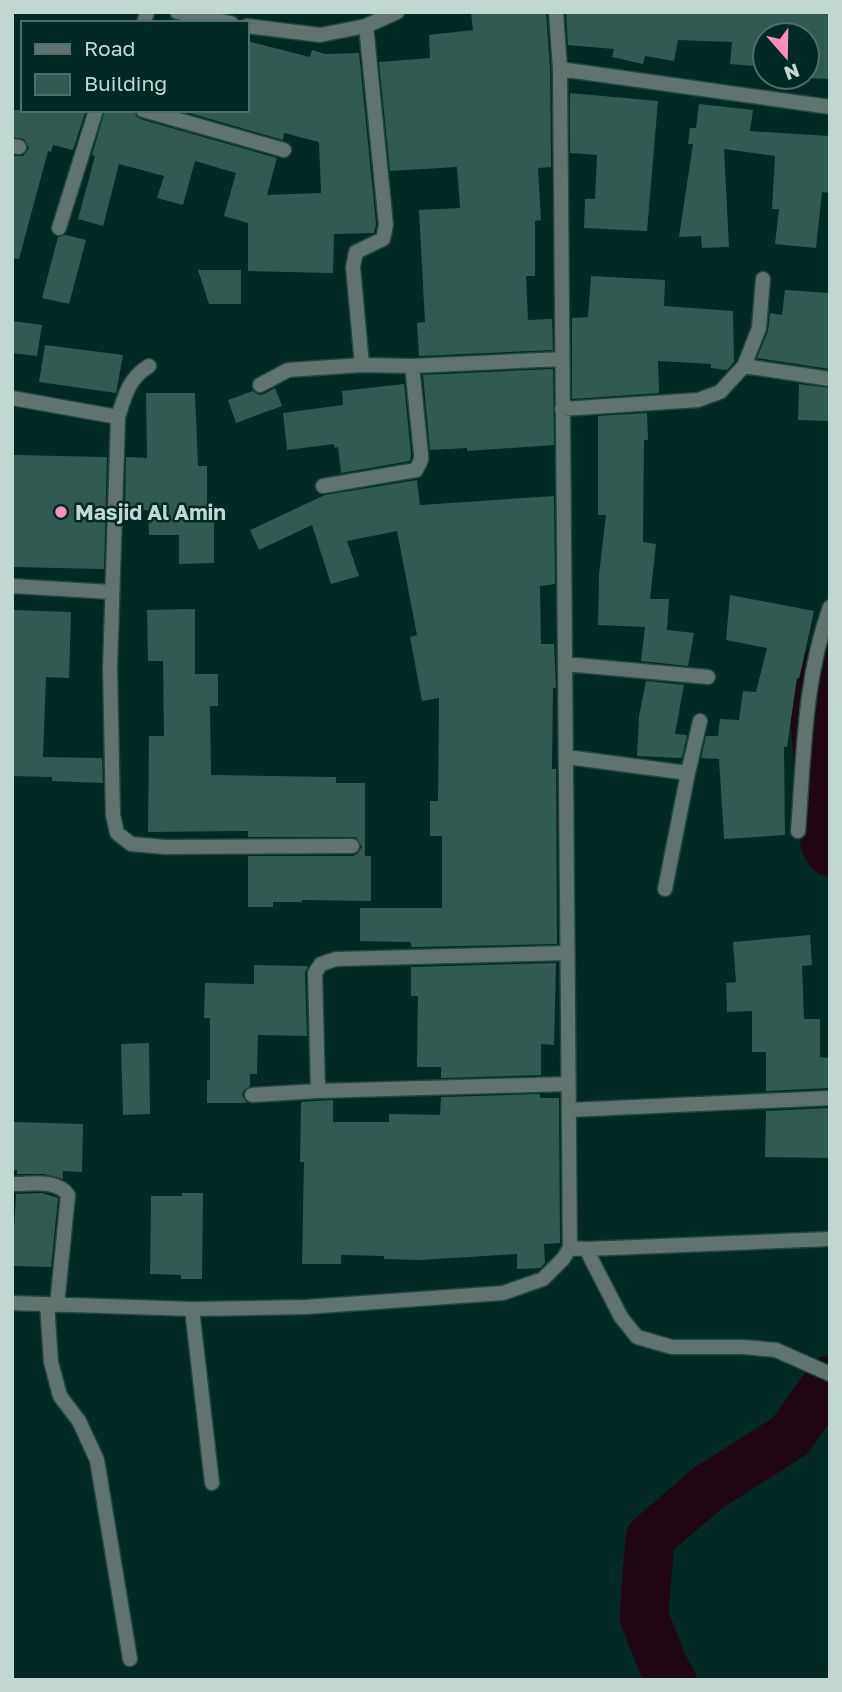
<svg xmlns="http://www.w3.org/2000/svg" width="842" height="1692" viewBox="0 0 842 1692" font-family="'Golos Text',sans-serif">
<rect width="100%" height="100%" fill="#002a23"/>
<g fill="none" stroke-linecap="round" stroke-linejoin="round">
<path stroke="#200612" stroke-width="49" d="M830,659L814,708L825,843L830,852
M672,1680L664,1667L644,1617L650,1538L708,1488L790,1436L830,1380"/>
</g>
<path fill="#315b52" d="M471,12H546L550,69L551,167L538,168L541,220L535,221V276H526L528,320L552,319L553,350L419,356L417,323L425,322L419,210L460,208L457,167L390,171L379,62L430,58L429,35L473,30Z
M566,12H830V79L807,78V35H765V52H757L756,66L730,64L732,42L678,40L674,61L645,56L643,64L612,57L614,49L568,45Z
M247,41L310,57L312,50L325,54L359,53L376,224L374,233L334,234L333,273L248,271V223L224,216L236,173L195,161L183,205L157,198L164,176L119,164L103,226L78,219L95,156L92,155L105,110H134L136,116L140,119L277,158L267,195L321,193L319,142L284,133L283,140L179,110H247Z
M570,93L658,101L647,231L584,228L585,199H595L597,155L570,153Z
M699,104L753,110L750,131L830,136V193L822,192L816,248L775,244L779,209H772L775,156L724,149L729,247L702,248L701,236L679,237L693,144H688L690,128H696Z
M12,110H86L73,150L53,145L51,152L48,151L19,259L12,258V156H23L29,148L24,139L12,137Z
M66,235L86,240L69,304L42,298L58,237Z
M198,270H241V304H209Z
M591,276L665,280L664,306L733,311L734,362L727,370L711,368V364L658,361L659,393L572,399V318L588,317Z
M785,290L830,293V369L757,358L768,331L770,313L782,315Z
M12,321L42,325L37,356L12,353Z
M45,345L123,355L116,393L39,382Z
M553,369L554,445L467,451V448L430,450L423,375Z
M404,384L411,454L410,461L341,473L338,447L335,448L334,444L287,450L283,413L343,405L342,391Z
M799,384L830,388L829,421L798,420Z
M275,388L282,406L236,423L228,400L253,391L259,395L264,394Z
M146,393H195L198,466H207V512H214V563L179,564V535H149L148,510L125,511L126,457L147,458Z
M647,413L648,440H644L643,542L656,544L650,599H669L667,630L694,633L688,666L641,661L645,627L598,625L599,575L606,515H598V416Z
M12,455L107,457L104,569L12,567Z
M417,480L420,505L554,496L555,584L540,586L541,644H554L556,688H553L552,769H556L557,944L412,947L410,942L360,941V908H442V836H430V801H438L439,698L422,701L410,637L417,635L397,531L347,541L359,576L331,584L312,525L259,550L250,530L325,495Z
M730,595L814,611L799,679L797,678L787,747H784L785,835L724,839L719,759L701,758L706,736H718L720,719L739,720L743,691L756,692L767,648L726,640Z
M195,609V674H218V706H210L211,775L336,777V783H365V856H371V901L302,900V902H273V907H248V856H353L357,854L362,847L356,837H248V831L148,832L149,736H164L163,661H148L147,610Z
M12,610L71,612L69,678L46,677L43,757L102,758L103,783L52,781V777L12,776Z
M646,681L684,685L675,734L687,735L682,758L637,756L639,716Z
M810,935L812,965L802,966L804,1019H820V1057L830,1058V1088L766,1091V1052H752V1011L727,1012L726,983L736,982L733,942Z
M556,963L554,1045L541,1044V1075L441,1078V1067H417L418,996H411V967Z
M254,965L308,966L305,973L307,1036L258,1035L257,1074H250V1086L244,1090L242,1095L247,1103H207V1080H210V1018H204L205,983L254,984Z
M149,1043L150,1114L123,1115L121,1044Z
M540,1094V1098H559L560,1243L544,1244L545,1263L540,1268L517,1269V1254L419,1260L384,1259V1256L341,1255V1264H302L304,1162H300L301,1102L333,1100V1122H389V1114L440,1115L441,1097Z
M830,1108V1158L765,1157L766,1111Z
M12,1122L83,1124L82,1172L63,1171V1179L44,1174H17V1170H12Z
M42,1193L58,1198L51,1267L12,1266L16,1194Z
M182,1193H203L202,1279H181V1275L150,1274L151,1196H182Z"/>
<g fill="none" stroke-linecap="round" stroke-linejoin="round">
<defs>
<path id="minor" d="M144,23L147,12
M560,69L830,107
M143,110L284,150
M12,146L19,147
M59,228L96,110
M362,365L353,267L356,252L383,239L386,225L366,26
M412,366L562,359
M744,366L830,379
M260,385L288,370L362,365L412,366L421,454V460L416,470L323,486
M12,398L118,417L110,668L113,815L117,833L131,844L165,847L352,846
M562,409L698,400L720,392L744,366L759,328L763,279
M118,417C125,395 129,378 149,366
M12,586L111,592
M565,664L708,677
M567,757L688,773L665,889
M688,773L700,721
M798,831C804,755 804,679 830,607
M318,1091L315,973L321,964L336,959L567,953
M252,1095L318,1091L567,1084
M569,1110L830,1098
M12,1184C31,1184 57,1179 68,1195L57,1305
M570,1248L586,1249L621,1317L637,1337L672,1347H744L776,1350L830,1374
M586,1249L830,1239
M12,1303L192,1309L306,1307L503,1293L543,1279L563,1259L570,1248L560,69L556,12
M47,1304L51,1362L60,1396L79,1421L97,1460L130,1659
M192,1309L212,1483"/>
<path id="tertiary" d="M177,12L231,23
M247,26L320,35L366,26L397,12"/>
</defs>
<use href="#minor" stroke="#1f463f" stroke-width="17"/>
<use href="#tertiary" stroke="#1f463f" stroke-width="17"/>
<use href="#minor" stroke="#61736e" stroke-width="14"/>
<use href="#tertiary" stroke="#61736e" stroke-width="14"/>
</g>
<circle fill="#fe8ebd" stroke="#002a23" stroke-width="2.5" cx="61" cy="512" r="7"/>
<g text-anchor="middle" dominant-baseline="central" stroke-width="5" stroke-linejoin="round" paint-order="stroke">
<g font-size="21" font-weight="bold" fill="#c2d7d2" stroke="#002a23" text-anchor="start">
<text x="75" y="512">Masjid Al Amin</text>
</g>
</g>
<rect width="842" height="1692" fill="none" stroke="#c2d7d2" stroke-width="28"/>
<rect x="21" y="21" width="228" height="91" fill="#002a23" stroke="#4e6f69" stroke-width="2"/>
<rect x="35" y="44" width="35" height="10" fill="#61736e" stroke="#4e6f69" stroke-width="2"/>
<text x="84" y="56" font-size="21" fill="#c2d7d2">Road</text>
<rect x="35" y="74" width="35" height="21" fill="#315b52" stroke="#4e6f69" stroke-width="2"/>
<text x="84" y="91" font-size="21" fill="#c2d7d2">Building</text>
<g transform="translate(786 56) rotate(160)"><circle r="33" fill="#002a23" stroke="#4e6f69" stroke-width="2"/>
<path d="M0-5L12 26L0 18L-12 26Z" fill="#fe8ebd"/>
<text y="-10" font-size="19" font-weight="bold" text-anchor="middle" fill="#c2d7d2">N</text>
</g>
</svg>
